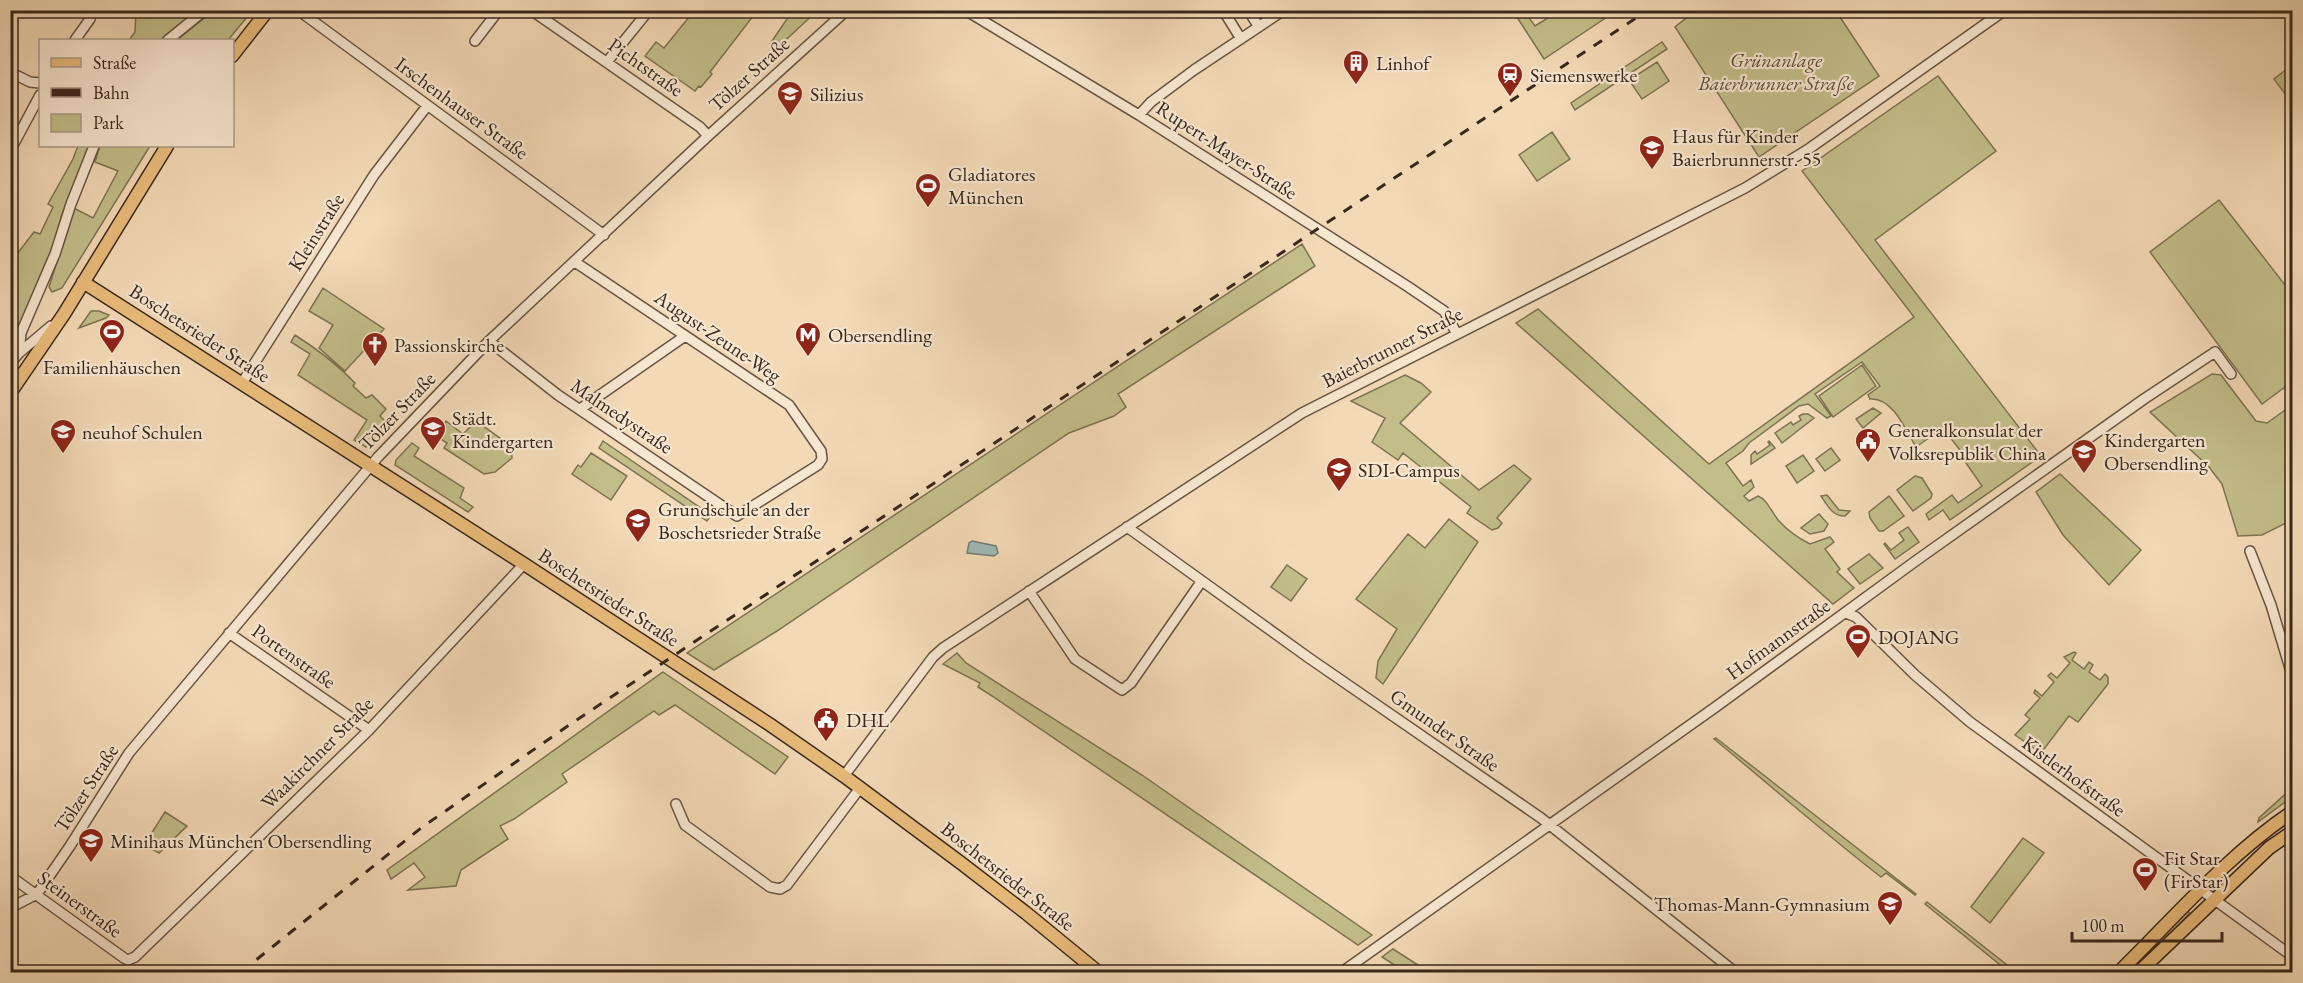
<svg xmlns="http://www.w3.org/2000/svg" width="2303" height="983" viewBox="0 0 2303 983" font-family="'EB Garamond',serif">
<rect width="100%" height="100%" fill="#f3d9b6"/>
<filter id="stains"><feTurbulence type="fractalNoise" baseFrequency=".00333" numOctaves="4"/><feColorMatrix values="0 0 0 0 .2 0 0 0 0 .09 0 0 0 0 .02 0 0 0 .5 -.17"/></filter>
<radialGradient id="worn" r=".72"><stop offset=".6" stop-color="#630" stop-opacity="0"/><stop offset="1" stop-color="#630" stop-opacity=".3"/></radialGradient>
<path fill="#c2bd89" stroke="#7e7252" stroke-width="1.5" d="M793,10L817,11L777,48H774L770,44Z
M136,11V10L197,11L160,40H129L135,32Z
M213,11H252L228,40H177Z
M694,11H757L710,72L712,74L701,87L699,86L695,91L645,56L656,42L664,48Z
M1513,11H1524L1535,26L1559,11H1616L1544,59Z
M1695,11H1836L1879,76L1759,157L1675,27Z
M1662,42L1667,49L1575,110L1571,103Z
M1657,62L1669,81L1642,99L1629,80Z
M2292,65V103L2274,79Z
M1938,76L1996,151L1875,240L2041,456L1950,520L1943,510L1929,520L1926,514L1952,495L1958,503L1982,486L1966,463V458L1943,428L1916,447C1906,431 1893,397 1870,399L1868,395L1880,386L1862,362L1815,394L1831,416L1827,418L1808,404L1799,406L1749,443L1743,451L1726,463L1743,486L1751,480L1754,487L1744,496L1749,501L1758,496C1768,500 1771,512 1779,521C1788,531 1798,538 1810,544L1830,537L1834,542L1825,549L1840,569L1837,572L1854,588L1833,604L1516,323L1538,309L1709,464L1914,317L1802,171Z
M1552,132L1570,159L1537,181L1519,155Z
M78,146H90L62,214L51,255L32,301L11,345V280L17,254L34,232L40,234L53,207L48,204L73,159Z
M100,146H150L62,288L52,292L49,287L74,208L93,218L118,171L95,162Z
M2219,200L2292,294V382L2262,404L2150,252Z
M1302,244L1315,266L1118,394L1126,407L1114,416L1069,433L777,631L714,670L687,653Z
M323,288L384,329L345,371L319,348L333,325L309,311Z
M91,311H99L109,315L106,318L79,328Z
M295,335C317,349 337,364 355,383L353,386L366,398L372,395L386,409L380,416L388,424L366,447L354,440L367,420L298,375L310,354L291,342Z
M1862,365L1876,386L1833,417L1819,396Z
M2212,374L2221,375L2256,421L2267,423L2292,405V520L2262,535L2238,536L2222,484L2209,467L2150,412Z
M1405,375L1421,383L1431,392L1400,423L1479,490L1514,465L1531,479L1497,518L1502,523L1498,528L1492,530L1467,513L1471,507L1403,453L1398,460L1372,442L1385,418L1351,401Z
M1873,408L1881,413L1863,428L1856,419Z
M1803,414H1808L1814,418L1782,443L1775,433L1791,422L1793,425L1801,420L1799,416Z
M446,421L463,434L476,421L511,446L512,458L495,472L484,474L444,448L447,443L436,436Z
M603,441L711,515L707,521L599,448Z
M1769,441L1775,448L1751,464V455L1755,451L1757,454L1770,445L1768,442Z
M412,443L419,448L414,456L464,488L460,498L473,507L468,512L395,465L396,460Z
M1831,448L1840,460L1825,471L1816,459Z
M591,453L627,476L611,500L572,474L578,465L581,467Z
M1803,455L1814,471L1797,483L1786,466Z
M2060,474L2141,550L2109,585L2063,535L2036,492Z
M1915,476L1922,478L1932,494L1931,498L1913,511L1897,490Z
M1827,495L1839,510L1850,511L1845,516C1832,516 1828,506 1821,496Z
M1889,496L1904,516L1883,531H1879L1870,518L1869,512Z
M1819,514L1828,524L1824,531L1810,534L1801,528Z
M1449,519L1478,542L1383,684L1376,678L1378,661L1397,629L1356,599L1408,534L1425,548Z
M1908,527L1919,542L1895,559L1884,544L1885,543L1891,550L1904,540L1899,533Z
M1869,554L1883,568L1860,584L1848,569Z
M1287,565L1307,579L1291,601L1271,587Z
M2074,652L2076,653L2072,660L2084,669L2089,662L2093,665L2089,672L2100,680L2105,674L2108,677V684L2078,722L2069,716L2041,753L2015,735L2030,719L2025,715L2040,698L2034,693L2035,690L2042,696L2054,682L2048,676L2051,673L2057,678L2070,663L2064,657Z
M957,653L966,663L1142,775L1372,935L1358,945L992,696L978,687L980,683L943,664Z
M663,672L788,757L775,774L675,705L659,715L654,711L562,774L567,782L514,819L500,826L508,839L461,870L456,886L408,890L425,877L414,863L391,879L387,870Z
M1716,738L1916,894L1915,895L1886,873L1881,877C1824,833 1770,785 1714,739Z
M2292,788V797L2258,822L2259,818Z
M165,812L187,826L159,853L144,845Z
M2023,838L2044,853L1990,923L1971,907Z
M1927,902L2016,972H2009L1925,904Z
M2188,911L2190,913L2132,972H2126Z
M1393,949L1429,972H1405L1382,957Z"/>
<path fill="#9eb8b7" stroke="#767e79" stroke-width="1.5" d="M972,541L996,546L998,553L994,556L967,553L969,543Z"/>
<g fill="none" stroke-linecap="round" stroke-linejoin="round">
<defs>
<path id="minor" d="M298,10L604,235
M531,10L700,127L708,136
M965,10L1139,115L1407,286L1444,311L1457,334
M1223,10L1241,39
M1248,10L1259,27
M75,40L90,19L91,12L89,10
M168,40L205,10
M475,41L499,10
M607,62L649,10
M10,72L30,82L40,83
M1139,115L1151,102L1194,70L1284,10
M10,151L40,95
M489,341L558,395L737,516L818,465L822,459L821,451L789,405L575,262
M19,353L21,333L55,254L71,204L94,146
M10,364L19,353L51,326
M242,383L374,175L427,106
M580,409L685,336
M1127,527L1309,658L1541,818L1735,972
M2250,551L2271,605L2292,675
M1029,591L1075,659L1122,690L1131,683L1201,582
M1846,613L1856,617L1915,675L1970,722L2292,956
M229,633L369,730
M844,776L933,657L943,648L1302,413L1745,188L1810,148L2005,10
M676,804L685,825L770,887L780,889L787,885L860,788
M10,876L124,958L128,960L135,957L369,730L524,564
M10,908L37,894L70,846L129,753L378,457L489,341L708,136L847,10
M1342,972L1717,706L1917,560L2144,399L2215,352L2231,374"/>
<path id="major" d="M232,56L268,10
M83,282L524,564L769,724L844,776L961,863L1026,913L1098,972
M10,393L64,314L167,146
M2119,972C2174,918 2228,855 2292,812
M2139,972L2269,848L2292,832"/>
</defs>
<use href="#minor" stroke="#685442" stroke-width="12"/>
<use href="#major" stroke="#39271b" stroke-width="15"/>
<use href="#minor" stroke="#f7e6d0" stroke-width="9"/>
<use href="#major" stroke="#eabc7b" stroke-width="12"/>
<path stroke="#39271b" stroke-width="3" stroke-dasharray="10 10" stroke-linecap="butt" d="M241,972L421,828L572,723L1648,10"/>
</g>
<defs>
<symbol id="building-pin" viewBox="-11 -11 22 30"><path d="M0 17L-7.5 6A9.5 9.5 0 1 1 7.5 6Z" fill="#8f2418" stroke="#f7e6d0"/><path d="M-4-6H4V6H1V3H-1V6H-4ZM-2.5-4.3h1.7v1.8h-1.7ZM.8-4.3h1.7v1.8H.8ZM-2.5-1h1.7V.8h-1.7ZM.8-1h1.7V.8H.8Z" fill="#fff"/></symbol>
<symbol id="station-pin" viewBox="-11 -11 22 30"><path d="M0 17L-7.5 6A9.5 9.5 0 1 1 7.5 6Z" fill="#8f2418" stroke="#f7e6d0"/><path d="M-3-6H3Q5-6 5-4V2Q5 4 3 4L4.5 6H3L1.5 4h-3L-3 6H-4.5L-3 4Q-5 4-5 2V-4Q-5-6-3-6ZM-3.5-4v3h7v-3ZM-3.5 1v1.5H-2V1ZM2 1v1.5H3.5V1Z" fill="#fff"/></symbol>
<symbol id="school-pin" viewBox="-11 -11 22 30"><path d="M0 17L-7.5 6A9.5 9.5 0 1 1 7.5 6Z" fill="#8f2418" stroke="#f7e6d0"/><path d="M0-5L7-2L0 1L-7-2ZM-4 1L0 2.5L4 1V4Q0 6-4 4Z" fill="#fff"/></symbol>
<symbol id="stadium-pin" viewBox="-11 -11 22 30"><path d="M0 17L-7.5 6A9.5 9.5 0 1 1 7.5 6Z" fill="#8f2418" stroke="#f7e6d0"/><path d="M0-5a6.5 5 0 1 0 0 10a6.5 5 0 1 0 0-10ZM-3.5-1.8h7v3.6h-7Z" fill="#fff"/></symbol>
<symbol id="metro-pin" viewBox="-11 -11 22 30"><path d="M0 17L-7.5 6A9.5 9.5 0 1 1 7.5 6Z" fill="#8f2418" stroke="#f7e6d0"/><path d="M-5.5 5V-5H-3L0 0L3-5H5.5V5H3V-.5L0 4L-3-.5V5Z" fill="#fff"/></symbol>
<symbol id="church-pin" viewBox="-11 -11 22 30"><path d="M0 17L-7.5 6A9.5 9.5 0 1 1 7.5 6Z" fill="#8f2418" stroke="#f7e6d0"/><path d="M-1.2-6h2.4v3.5h3.3v2.4h-3.3V6h-2.4V-.1h-3.3v-2.4h3.3Z" fill="#fff"/></symbol>
<symbol id="civic-pin" viewBox="-11 -11 22 30"><path d="M0 17L-7.5 6A9.5 9.5 0 1 1 7.5 6Z" fill="#8f2418" stroke="#f7e6d0"/><path d="M-.6-6.5H3V-4.5H.6V-3L4-1V1h2V6H-6V1h2V-1L-.6-3ZM-1.2 2.5V6h2.4V2.5Z" fill="#fff"/></symbol>
</defs>
<g fill-rule="evenodd">
<use href="#building-pin" x="1341" y="48" width="30" height="40"/>
<use href="#station-pin" x="1495" y="60" width="30" height="40"/>
<use href="#school-pin" x="775" y="79" width="30" height="40"/>
<use href="#school-pin" x="1637" y="133" width="30" height="40"/>
<use href="#stadium-pin" x="913" y="171" width="30" height="40"/>
<use href="#stadium-pin" x="97" y="317" width="30" height="40"/>
<use href="#metro-pin" x="793" y="320" width="30" height="40"/>
<use href="#church-pin" x="360" y="330" width="30" height="40"/>
<use href="#school-pin" x="418" y="414" width="30" height="40"/>
<use href="#school-pin" x="48" y="417" width="30" height="40"/>
<use href="#civic-pin" x="1853" y="426" width="30" height="40"/>
<use href="#school-pin" x="2069" y="437" width="30" height="40"/>
<use href="#school-pin" x="1324" y="455" width="30" height="40"/>
<use href="#school-pin" x="623" y="506" width="30" height="40"/>
<use href="#stadium-pin" x="1843" y="622" width="30" height="40"/>
<use href="#civic-pin" x="811" y="705" width="30" height="40"/>
<use href="#school-pin" x="76" y="826" width="30" height="40"/>
<use href="#stadium-pin" x="2130" y="855" width="30" height="40"/>
<use href="#school-pin" x="1875" y="889" width="30" height="40"/>
</g>
<g text-anchor="middle" dominant-baseline="central" stroke-width="4.5" stroke-linejoin="round" paint-order="stroke">
<g font-size="20" font-style="italic" fill="#5b4c36" stroke="#f7e6d0">
<text x="1776" y="60">Grünanlage<tspan x="1776" dy="23">Baierbrunner Straße</tspan></text>
</g>
<g font-size="20" fill="#39271b" stroke="#f7e6d0" text-anchor="start">
<text x="1376" y="63">Linhof</text>
<text x="1530" y="75">Siemenswerke</text>
<text x="810" y="94">Silizius</text>
<text x="1672" y="136">Haus für Kinder<tspan x="1672" dy="23">Baierbrunnerstr. 55</tspan></text>
<text x="948" y="174">Gladiatores<tspan x="948" dy="23">München</tspan></text>
<text x="828" y="335">Obersendling</text>
<text x="394" y="345">Passionskirche</text>
<text x="112" y="367" text-anchor="middle">Familienhäuschen</text>
<text x="452" y="418">Städt.<tspan x="452" dy="23">Kindergarten</tspan></text>
<text x="1888" y="430">Generalkonsulat der<tspan x="1888" dy="23">Volksrepublik China</tspan></text>
<text x="82" y="432">neuhof Schulen</text>
<text x="2104" y="440">Kindergarten<tspan x="2104" dy="23">Obersendling</tspan></text>
<text x="1358" y="470">SDI-Campus</text>
<text x="658" y="509">Grundschule an der<tspan x="658" dy="23">Boschetsrieder Straße</tspan></text>
<text x="1878" y="637">DOJANG</text>
<text x="846" y="720">DHL</text>
<text x="110" y="841">Minihaus München Obersendling</text>
<text x="2164" y="858">Fit Star<tspan x="2164" dy="23">(FirStar)</tspan></text>
<text x="1870" y="904" text-anchor="end">Thomas-Mann-Gymnasium</text>
</g>
<g font-size="20" fill="#39271b" stroke="#f7e6d0">
<text transform="translate(646 67) rotate(35)">Pichtstraße</text>
<text transform="translate(749 74) rotate(-42)">Tölzer Straße</text>
<text transform="translate(462 108) rotate(36)">Irschenhauser Straße</text>
<text transform="translate(1227 150) rotate(33)">Rupert-Mayer-Straße</text>
<text transform="translate(316 232) rotate(-58)">Kleinstraße</text>
<text transform="translate(200 333) rotate(33)">Boschetsrieder Straße</text>
<text transform="translate(718 336) rotate(34)">August-Zeune-Weg</text>
<text transform="translate(1392 347) rotate(-27)">Baierbrunner Straße</text>
<text transform="translate(397 411) rotate(-46)">Tölzer Straße</text>
<text transform="translate(622 416) rotate(34)">Malmedystraße</text>
<text transform="translate(609 597) rotate(33)">Boschetsrieder Straße</text>
<text transform="translate(1778 639) rotate(-36)">Hofmannstraße</text>
<text transform="translate(294 656) rotate(35)">Portenstraße</text>
<text transform="translate(1445 730) rotate(35)">Gmunder Straße</text>
<text transform="translate(317 753) rotate(-45)">Waakirchner Straße</text>
<text transform="translate(2074 776) rotate(36)">Kistlerhofstraße</text>
<text transform="translate(86 788) rotate(-57)">Tölzer Straße</text>
<text transform="translate(1008 876) rotate(38)">Boschetsrieder Straße</text>
<text transform="translate(80 904) rotate(36)">Steinerstraße</text>
</g>
</g>
<rect width="2303" height="983" fill="none" stroke="#f3d9b6" stroke-width="36"/>
<rect x="12" y="12" width="2279" height="959" fill="none" stroke="#39271b" stroke-width="3"/>
<rect x="18" y="18" width="2267" height="947" fill="none" stroke="#39271b" stroke-width="1.5"/>
<rect x="39" y="39" width="195" height="108" fill="#f7e6d0" stroke="#ab9a88" stroke-width="1.5"/>
<rect x="51" y="58" width="30" height="9" fill="#eabc7b" stroke="#ab9a88" stroke-width="1.5"/>
<text x="93" y="69" font-size="18" fill="#39271b">Straße</text>
<rect x="51" y="88" width="30" height="9" fill="#39271b" stroke="#ab9a88" stroke-width="1.5"/>
<text x="93" y="99" font-size="18" fill="#39271b">Bahn</text>
<rect x="51" y="114" width="30" height="18" fill="#c2bd89" stroke="#ab9a88" stroke-width="1.5"/>
<text x="93" y="129" font-size="18" fill="#39271b">Park</text>
<path d="M2072 932v9h150v-9" fill="none" stroke="#39271b" stroke-width="3"/>
<text x="2081" y="932" font-size="18" fill="#39271b" stroke="#f7e6d0" stroke-width="4.5" paint-order="stroke">100 m</text>
<rect width="100%" height="100%" filter="url(#stains)"/>
<rect width="100%" height="100%" fill="url(#worn)"/>
</svg>
